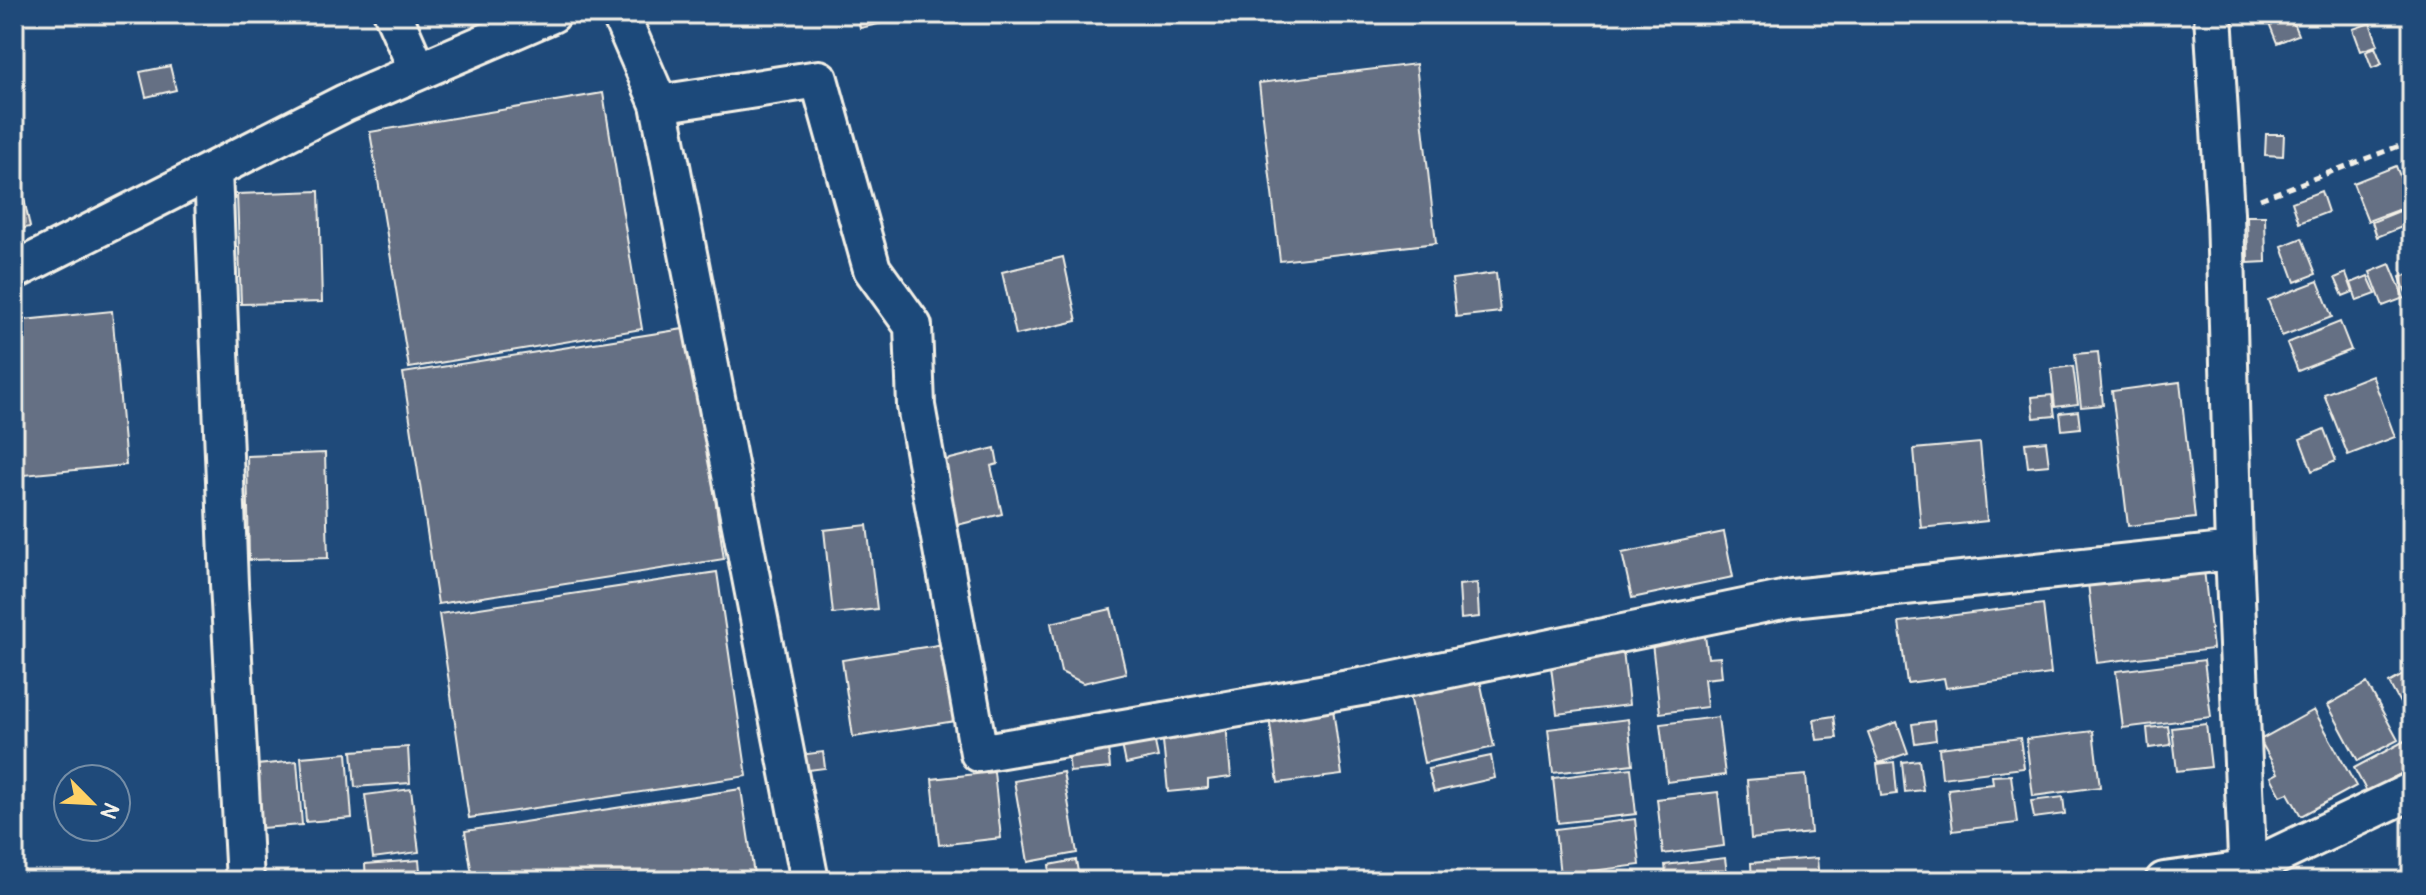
<svg xmlns="http://www.w3.org/2000/svg" width="2426" height="895" viewBox="0 0 2426 895" font-family="Pangolin,sans-serif">
<rect width="100%" height="100%" fill="#1f4a7a"/>
<filter id="ink" filterUnits="userSpaceOnUse"><feTurbulence type="fractalNoise" baseFrequency=".0125" numOctaves="2"/><feDisplacementMap in="SourceGraphic" scale="16" xChannelSelector="R" yChannelSelector="G"/><feConvolveMatrix kernelMatrix="1 2 1 2 8 2 1 2 1" color-interpolation-filters="sRGB"/></filter>
<g filter="url(#ink)">
<path fill="#657084" stroke="#f4f1e8" stroke-width="2" d="M857,14H923L860,28Z
M2290,15L2298,35L2277,43L2269,23Z
M2370,23L2378,45L2361,51L2353,29Z
M2375,47L2382,64L2372,68L2366,52Z
M1416,64L1436,243L1280,261L1259,83Z
M170,66L176,90L146,97L140,72Z
M603,93L642,329L409,368L370,132Z
M2266,134H2284L2283,156L2265,155Z
M14,161H16L30,227L14,230Z
M2396,166L2411,205L2368,221L2353,183Z
M319,191L322,302L241,304L237,194Z
M2321,191L2328,212L2299,223L2292,202Z
M2412,206V223L2377,237L2372,222Z
M2247,216H2265L2266,262L2248,263Z
M2302,238L2316,274L2295,282L2282,246Z
M1063,257L1077,321L1016,335L1002,272Z
M2390,264L2404,298L2383,306L2370,272Z
M1496,273L1500,312L1456,317L1452,279Z
M2346,273L2353,292L2343,296L2335,278Z
M2412,273V309L2400,277Z
M2368,276L2376,294L2357,301L2351,283Z
M2318,281L2332,317L2282,336L2268,300Z
M112,311L126,465L14,476V321Z
M2340,322L2351,350L2298,371L2287,343Z
M690,328L724,559L438,604L403,373Z
M2098,352L2103,405L2081,407L2075,354Z
M2073,366L2078,404L2055,407L2051,369Z
M2372,375L2395,437L2348,455L2324,394Z
M2180,382L2195,518L2128,526L2112,391Z
M2052,395L2055,416L2034,418L2032,397Z
M2078,411L2080,428L2062,430L2060,413Z
M2324,429L2336,461L2312,471L2300,439Z
M2046,441L2049,465L2028,467L2025,443Z
M1980,443L1987,521L1921,528L1914,449Z
M995,448L998,464L991,466L1002,514L949,527L934,463Z
M325,453L328,558L249,560L247,456Z
M867,525L877,609L833,614L824,530Z
M1724,532L1733,577L1632,598L1622,553Z
M2204,570L2213,649L2097,663L2088,583Z
M717,572L747,776L469,818L439,614Z
M1477,583L1479,617L1461,619L1459,585Z
M2043,604L2051,674L1946,688L1944,678L1907,683L1899,622Z
M1111,609L1126,673L1083,683L1061,672L1051,623Z
M1705,636L1708,658L1720,657L1722,677L1704,679L1707,707L1660,713L1652,643Z
M951,643L962,720L853,737L842,660Z
M1623,650L1629,705L1557,714L1550,659Z
M2204,660L2211,717L2123,728L2116,671Z
M2412,670V725L2389,683Z
M1480,680L1494,747L1424,763L1410,695Z
M2367,683L2398,740L2358,761L2328,705Z
M1333,709L1342,775L1278,783L1269,717Z
M2314,710L2356,786L2301,816L2288,793L2281,796L2271,777L2278,773L2260,740Z
M1834,716L1837,738L1817,740L1814,719Z
M1718,717L1725,775L1667,782L1660,724Z
M1628,719L1633,764L1553,773L1548,729Z
M1934,721L1936,740L1915,743L1912,724Z
M1897,722L1908,753L1879,763L1868,733Z
M1226,724L1231,777L1208,780V788L1168,792L1162,731Z
M2206,724L2211,767L2177,771L2172,728Z
M2168,726L2171,745L2149,748L2147,728Z
M2093,731L2100,787L2033,796L2026,739Z
M1153,733L1158,757L1126,764L1121,740Z
M2412,737V768L2367,792L2354,768Z
M2020,738L2024,768L1942,778L1939,748Z
M408,747L410,783L355,787L352,751Z
M1108,748L1110,768L1070,772L1068,752Z
M823,752L825,768L801,771L799,755Z
M347,753L352,818L306,822L301,757Z
M1491,756L1495,778L1434,792L1428,769Z
M1919,760L1923,790L1905,792L1902,762Z
M297,761L302,825L261,828L257,765Z
M1894,762L1897,794L1881,796L1877,764Z
M1631,768L1636,814L1558,823L1553,778Z
M994,772L1001,838L939,845L932,779Z
M1063,772L1077,853L1028,862L1014,781Z
M1806,775L1811,833L1751,839L1747,780Z
M2011,775L2017,823L1953,831L1948,789L1993,784L1992,776Z
M411,789L419,852L373,858L365,795Z
M741,789L755,881H473L465,831Z
M1718,792L1724,846L1663,854L1657,799Z
M2063,797L2065,814L2034,818L2031,801Z
M1635,819L1640,865L1560,875L1555,829Z
M1725,858L1728,881H1667L1665,865Z
M1817,858L1819,881H1752L1751,863Z
M419,860L421,881H366L365,864Z
M1076,860L1079,878L1051,881L1049,865Z
M1636,873L1637,881H1569Z"/>
<g fill="none" stroke-linecap="round" stroke-linejoin="round">
<defs>
<path id="minor" d="M393,14L418,71
M620,14L659,104L810,881
M2213,14L2225,213L2234,551L2248,881
M659,104L819,79L872,269L913,326L916,406L979,753L1372,685L1792,598L2234,551
M213,170L229,584L245,881
M14,271L345,103L552,14
M2164,881L2246,870L2412,791"/>
</defs>
<use href="#minor" stroke="#f4f1e8" stroke-width="42"/>
<path stroke="#f4f1e8" stroke-width="5" stroke-dasharray="8 6" stroke-linecap="butt" d="M2260,199L2412,141"/>
<use href="#minor" stroke="#1f4a7a" stroke-width="36"/>
</g>
</g>
<rect width="2426" height="895" fill="none" stroke="#1f4a7a" stroke-width="48"/>
<rect x="24" y="24" width="2378" height="847" fill="none" stroke="#f4f1e8" stroke-width="3" filter="url(#ink)"/>
<g transform="translate(92 803) rotate(114)"><circle r="38" fill="#1f4a7a" stroke="#748da6" stroke-width="2"/>
<path d="M0-6L14 30L0 20L-14 30Z" fill="#ffd166"/>
<text y="-12" font-size="22" font-weight="bold" text-anchor="middle" fill="#f4f1e8">N</text>
</g>
</svg>
